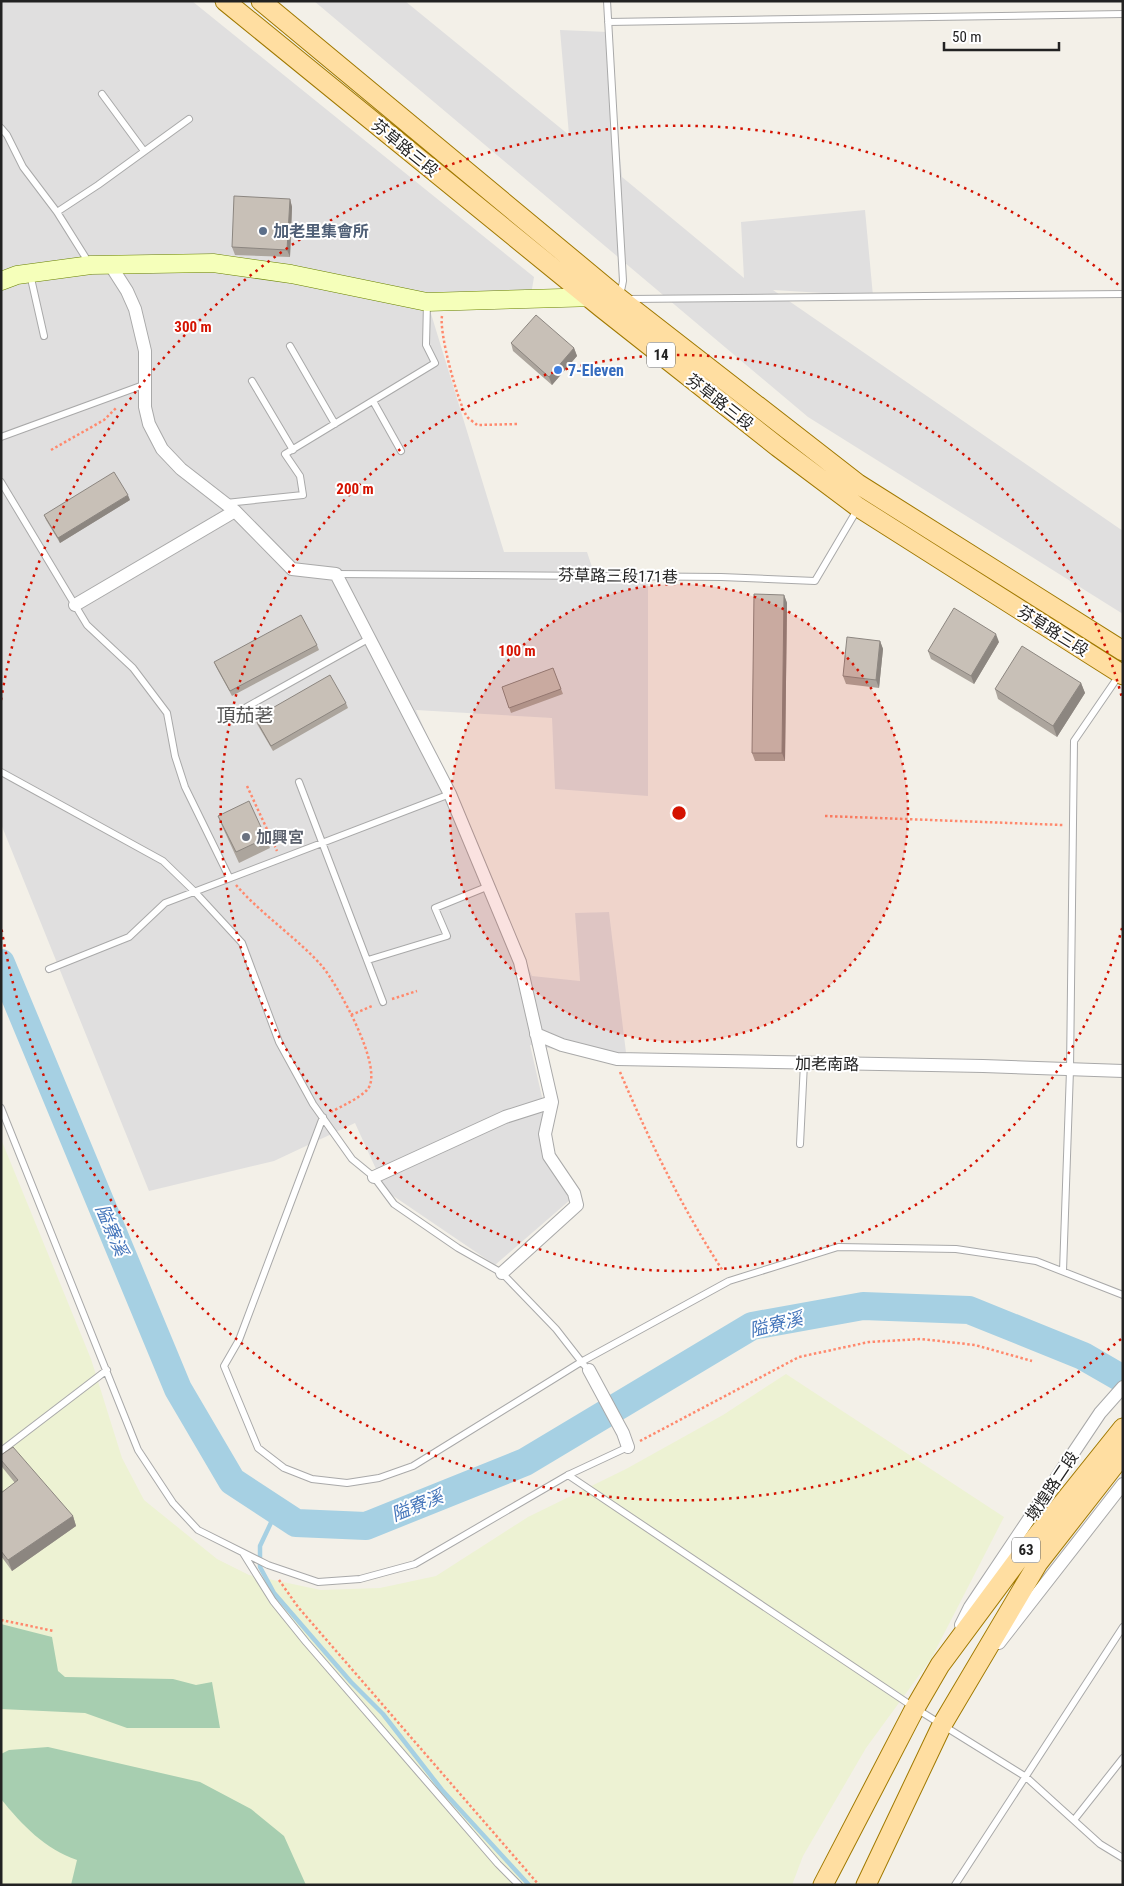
<svg xmlns="http://www.w3.org/2000/svg" width="1124" height="1886" viewBox="0 0 1124 1886" font-family="'Roboto Condensed','Noto Sans TC',sans-serif">
<rect width="100%" height="100%" fill="#f3f0e8"/>
<path fill="#e0dfdf" d="M1,1H192L534,277L531,295L425,294L504,552H587L594,573L648,574V796L555,789L552,718L416,710L532,976L580,981L575,913L609,912L627,1061L530,1045L545,1110V1150L570,1200L495,1265L386,1191L355,1123L274,1161L149,1191L1,824Z
M314,1H405L569,135L560,30L608,32L622,177L744,278L741,222L865,210L873,296L773,290L1123,531V614L808,417Z"/>
<path fill="#edf2d3" d="M1,1139L91,1359L122,1458L144,1500L217,1559L249,1575L321,1590L380,1588L436,1576L528,1517L626,1469L723,1415L786,1374L1004,1517L931,1659L866,1748L803,1856L792,1885H1Z"/>
<path fill="#a7ceb0" d="M1,1624L52,1637L58,1671L65,1677L173,1679L196,1685L212,1682L220,1728H127L85,1713L1,1709Z
M48,1747L200,1782L251,1809L284,1836L306,1885H71L77,1860C45,1849 22,1825 1,1799V1754L9,1750Z"/>
<g fill="none" stroke-linecap="round" stroke-linejoin="round">
<path stroke="#a6d0e3" stroke-width="4.5" d="M277,1510L260,1546V1567L274,1593L351,1682L383,1714L442,1790L529,1885"/>
<path stroke="#a6d0e3" stroke-width="28" d="M1,963L178,1389L232,1481L296,1523L366,1526L525,1462L752,1326L863,1306L969,1310L1083,1356L1123,1379"/>
<defs>
<path id="lane" d="M607,1L623,281L620,296
M608,22L1123,14
M102,94L144,151
M1,128L7,135L23,167L57,212L89,263
M57,212L98,185L189,119
M30,274L44,336
M629,299L1123,294
M290,346L335,424
M252,381L293,450
M373,401L401,451
M1,437L146,384
M1,482L87,625L133,668L167,713L175,756L185,787L229,877
M226,503L303,495L300,476L285,454L435,363L426,345L427,303
M336,574L721,577L815,581L857,510
M243,709L370,638
M1,772L163,861L194,891L242,943L279,1042L313,1104L352,1159L374,1177L394,1204L458,1248L502,1273L556,1329L584,1365
M299,782L383,1002
M368,960L447,936L435,908L489,886
M49,969L129,937L165,903L450,794
M1,1108L138,1450L173,1503L198,1530L268,1565L318,1582L360,1579L415,1564L568,1475L628,1447
M323,1117L239,1340L224,1366L258,1448L284,1468L312,1479L347,1483L379,1478L413,1466L581,1362L729,1281L838,1247L956,1249L1036,1261L1123,1295
M800,1144L804,1063
M1063,1271L1070,1070L1074,741L1120,674
M1,1451L107,1370
M568,1475L915,1708L1026,1777L1100,1844L1123,1858
M243,1553L273,1601L306,1642L498,1864L519,1885
M1074,1820L1123,1758
M955,1885L1123,1627"/>
<path id="street" d="M111,266L127,291L135,309L145,351V407L149,424L162,449L181,469L235,511L292,569L336,574L450,794L520,962L552,1102L545,1134L549,1156L574,1193L577,1205L502,1273
M75,605L235,511
M536,1034L562,1045L617,1059L983,1066L1123,1071
M374,1177L505,1117L552,1102
M589,1370L623,1433L628,1447
M961,1625L970,1607L1100,1413L1123,1387
M999,1643L1123,1484"/>
<path id="secondary" d="M1,281L17,275L91,265L213,263L291,274L427,302L597,297"/>
<path id="primary" d="M225,1L602,308L778,447L858,507L1123,675
M261,1L620,299L858,484L1123,651
M823,1885L915,1708L940,1665L1023,1553L1123,1428
M866,1885L942,1725L1038,1563L1123,1454"/>
</defs>
<use href="#lane" stroke="#a9a9a9" stroke-width="8"/>
<use href="#street" stroke="#a9a9a9" stroke-width="14"/>
<use href="#secondary" stroke="#698200" stroke-width="19"/>
<use href="#primary" stroke="#a07900" stroke-width="21"/>
<path stroke="#ff896d" stroke-width="2.5" stroke-dasharray="2.5 2.5" stroke-linecap="butt" d="M442,316C439,333 457,399 466,415C468,419 474,422 477,425L518,424
M51,450L104,420L117,407
M247,786L277,851
M825,816L1063,825
M236,885C262,915 296,937 322,966C337,984 386,1070 367,1090C358,1099 342,1106 331,1112
M392,999L417,991
M351,1015L372,1006
M620,1072C650,1142 682,1208 723,1271
M640,1441L799,1357L869,1342L921,1339L975,1345L1032,1361
M279,1580L298,1607L539,1885
M1,1620L54,1631"/>
<use href="#lane" stroke="#fff" stroke-width="6"/>
<use href="#street" stroke="#fff" stroke-width="12"/>
<use href="#secondary" stroke="#f5ffba" stroke-width="18"/>
<use href="#primary" stroke="#ffdea1" stroke-width="19"/>
</g>
<path fill="#aca59d" d="M290,199L292,207L290,257L235,255L232,247Z
M511,343L574,348L577,356L552,385L513,351Z
M130,500L60,543L46,520L44,515Z
M784,595L787,603L785,761H755L752,753Z
M880,641L883,649L879,688L846,684L843,676Z
M999,642L974,684L931,659L928,651Z
M317,645L319,650L232,696L216,667L214,662Z
M553,668L563,694L511,713L502,687Z
M1081,683L1085,693L1057,737L998,699L995,689Z
M346,703L348,708L273,751L257,724L255,718Z
M218,816L266,838L270,848L239,863L222,826Z
M1,1455L73,1516L76,1526L12,1571L1,1556V1493L15,1483L2,1467L1,1464Z"/>
<path fill="#8c8680" d="M290,199L292,207L290,257L287,250Z
M574,348L577,356L552,385L549,377Z
M128,495L130,500L60,543L58,538Z
M784,595L787,603L785,761L782,753Z
M996,634L999,642L974,684L971,676Z
M880,641L883,649L879,688L876,680Z
M1081,683L1085,693L1057,737L1053,726Z
M73,1516L76,1526L12,1571L8,1560Z"/>
<path fill="#c8c0b7" stroke="#8c8680" d="M234,196L290,199L287,250L232,247Z
M536,315L574,348L549,377L511,343Z
M114,472L128,495L58,538L44,515Z
M754,594L784,595L782,753H752Z
M954,608L996,634L971,676L928,651Z
M301,615L317,645L230,691L214,662Z
M847,637L880,641L876,680L843,676Z
M1022,646L1081,683L1053,726L995,689Z
M553,668L561,689L509,708L502,687Z
M330,675L346,703L271,746L255,718Z
M249,801L266,838L236,852L218,816Z
M13,1447L73,1516L8,1560L1,1551V1493L18,1480L1,1460V1455Z"/>
<circle cx="679" cy="813" r="229" fill="#d41200" fill-opacity=".12"/>
<g fill="none" stroke="#d41200" stroke-width="2.5" stroke-dasharray="2.5 5">
<circle cx="679" cy="813" r="229"/>
<path d="M1122 928A458 458 0 1 1 1122 698"/>
<path d="M1121 1339A687 687 0 0 1 1 926M1 700A687 687 0 0 1 1121 287"/>
</g>
<circle fill="#5c6f8a" stroke="#fff" stroke-width="2" cx="263" cy="231" r="5"/>
<circle fill="#3f7fe0" stroke="#fff" stroke-width="2" cx="558" cy="370" r="5"/>
<circle fill="#6b7280" stroke="#fff" stroke-width="2" cx="246" cy="837" r="5"/>
<g text-anchor="middle" dominant-baseline="central" stroke-width="4" stroke-linejoin="round" paint-order="stroke">
<g fill="#fff" stroke="#646464" stroke-width="1">
<rect x="647" y="342.5" width="28" height="25" rx="4"/>
<rect x="1012" y="1537.5" width="28" height="25" rx="4"/>
</g>
<g font-size="15" font-weight="bold" fill="#222">
<text x="661" y="355">14</text>
<text x="1026" y="1550">63</text>
</g>
<g font-size="16" fill="#222" stroke="#fff">
<text transform="translate(405 148) rotate(39)">芬草路三段</text>
<text transform="translate(720 402) rotate(38)">芬草路三段</text>
<text transform="translate(618 576) rotate(1)">芬草路三段171巷</text>
<text transform="translate(1053 631) rotate(32)">芬草路三段</text>
<text transform="translate(827 1064) rotate(1)">加老南路</text>
<text transform="translate(1052 1486) rotate(-56)">墩煌路二段</text>
</g>
<g font-size="16" font-weight="bold" fill="#4e5e75" stroke="#fff" text-anchor="start">
<text x="273" y="231">加老里集會所</text>
</g>
<g font-size="16" font-weight="bold" fill="#366cbe" stroke="#fff" text-anchor="start">
<text x="568" y="370">7-Eleven</text>
</g>
<g font-size="16" font-weight="bold" fill="#5b616d" stroke="#fff" text-anchor="start">
<text x="256" y="837">加興宮</text>
</g>
<g font-size="18" font-style="italic" fill="#4576bb" stroke="#fff">
<text transform="translate(112 1230) rotate(67)">隘寮溪</text>
<text transform="translate(776 1324) rotate(-14)">隘寮溪</text>
<text transform="translate(417 1505) rotate(-22)">隘寮溪</text>
</g>
<g font-size="19" fill="#555" stroke="#fff">
<text x="245" y="715">頂茄荖</text>
</g>
</g>
<circle cx="679" cy="813" r="8" fill="#d41200" stroke="#fff" stroke-width="2.5"/>
<g font-size="15" text-anchor="middle" font-weight="bold" fill="#d41200" stroke="#fff" stroke-width="4" stroke-linejoin="round" paint-order="stroke">
<text x="193" y="332">300 m</text>
<text x="355" y="494">200 m</text>
<text x="517" y="656">100 m</text>
</g>
<rect width="1124" height="1886" fill="none" stroke="#222222" stroke-width="5"/>
<path d="M944 42v8h115v-8" fill="none" stroke="#222222" stroke-width="2.5"/>
<text x="952" y="42" font-size="15" fill="#222222" stroke="#ffffff" stroke-width="4" paint-order="stroke">50 m</text>
</svg>
